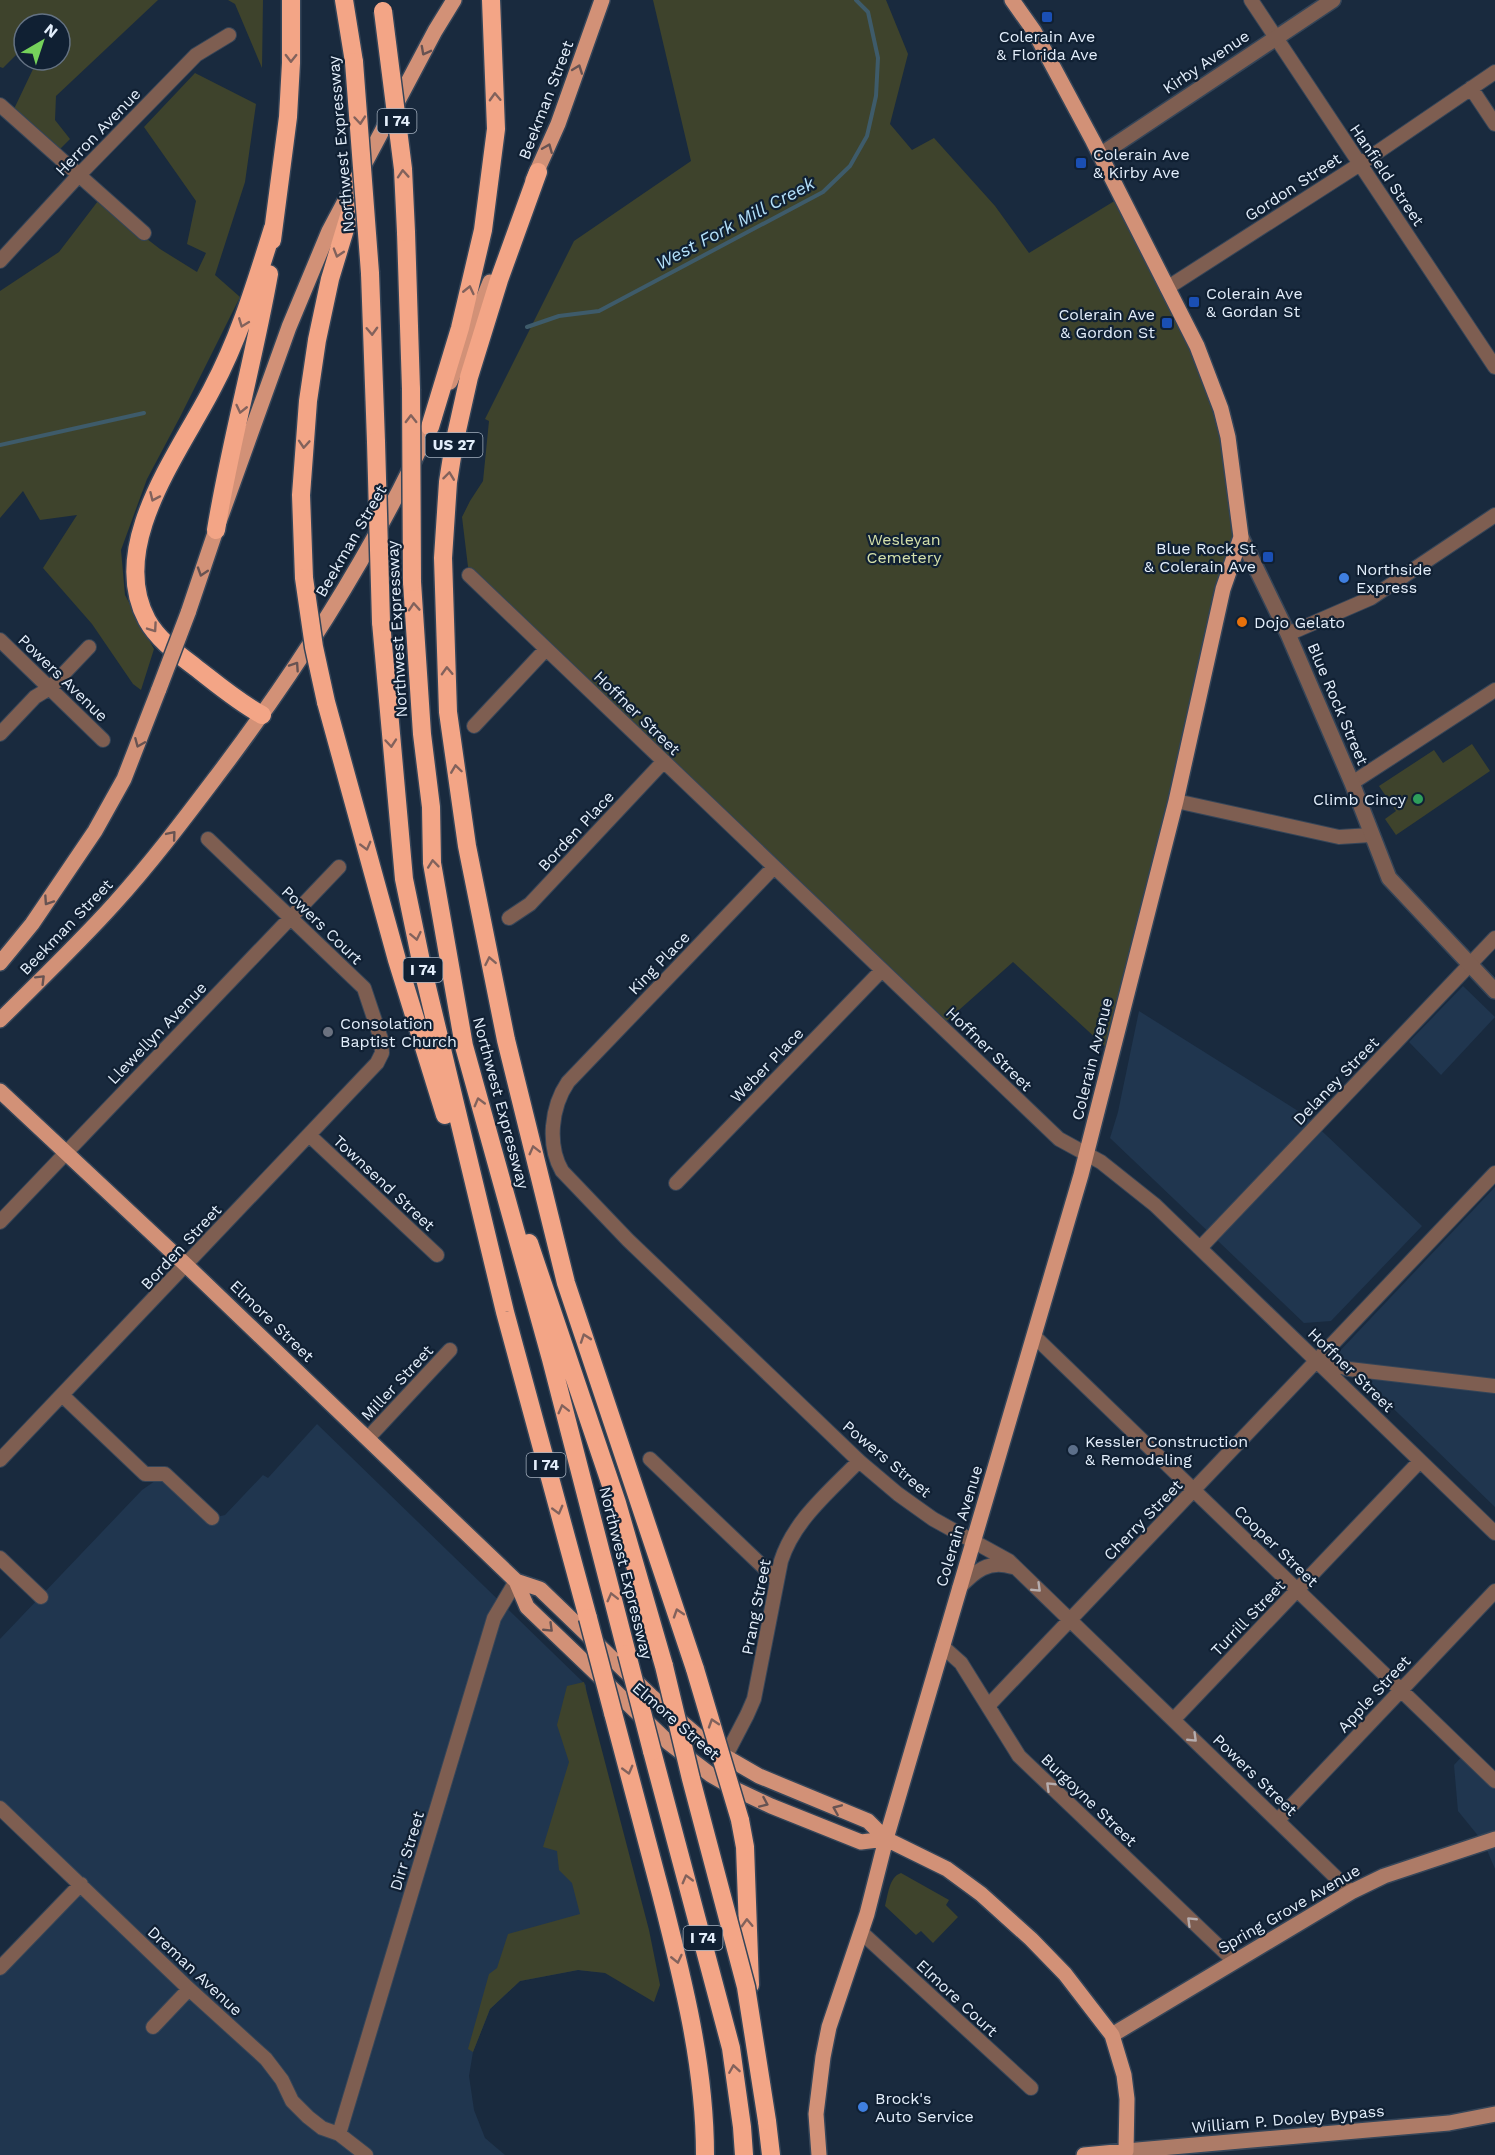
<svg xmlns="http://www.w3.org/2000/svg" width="1495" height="2155" viewBox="0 0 1495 2155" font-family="'Work Sans',sans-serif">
<rect width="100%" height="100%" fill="#192a3e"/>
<path fill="#20364f" d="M1463,986L1495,1017L1441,1075L1409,1042Z
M1139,1011L1306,1116L1422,1226L1331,1321L1304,1323L1110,1138L1118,1112Z
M1495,1187V1507L1337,1354Z
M317,1424L586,1685L594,1915L598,1972L578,1970L520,1981L490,2009L473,2052L469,2076L474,2110L485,2138L505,2155H0V1968L81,1884L0,1808V1639L142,1490L165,1474L212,1518L225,1515L263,1475L268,1478Z
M1466,1752L1495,1781V1869L1484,1843L1458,1811L1454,1765Z"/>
<path fill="#3e432c" d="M0,0H158L56,96L55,120L70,139L59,150L14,109L34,67L33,60H60V24H24V47L3,68L0,67Z
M228,0H263L262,68L235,4Z
M653,0H886L908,54L890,124L912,150L934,138L995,206L1029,253L1121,197L1213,385L1241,537L1112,1053L1013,962L941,1026L469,575L462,517L470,501L483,481L489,421L485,419L574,241L691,161Z
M195,73L256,104L245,182L215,275L240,297L180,417L147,479L121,550L125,595L154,649L141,690L133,684L92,624L43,568L77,515L40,520L23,491L0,518V291L59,252L98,201L160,249L197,272L206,253L187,244L196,201L144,127Z
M1472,744L1490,771L1396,835L1385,819L1396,811L1379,786L1434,750L1443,763Z
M584,1682L649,1930L660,1985L654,2002L605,1973L578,1970L520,1981L490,2009L473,2052L468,2049L489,1974L497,1968L508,1934L580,1914L572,1883L559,1870L557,1851L543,1847L569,1762L557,1725L567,1686Z
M901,1873L949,1900L946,1905L958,1917L933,1943L921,1931L916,1935L885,1906C888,1895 889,1877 901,1873Z"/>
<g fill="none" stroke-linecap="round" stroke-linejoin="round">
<path stroke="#3e5b6a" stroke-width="4" d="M527,327L559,316L599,311L823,192L850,166L867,136L876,96L878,58L868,12L856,0
M0,445L144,413"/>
<defs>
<path id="minor" d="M1251,0L1495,367
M1471,88L1495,124
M0,105L144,233
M0,261L78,176L196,55L229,35
M1167,288L1360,164L1495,72
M469,575L1059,1139L1101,1162L1155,1205L1495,1533
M1288,634L1371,598L1495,515
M0,640L103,740
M474,726L546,649
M0,734L35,697L50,688L89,647
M1352,783L1495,690
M1176,801L1339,837L1371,835
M774,867L568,1082C551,1107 547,1145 562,1171L628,1240L859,1461L898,1494L933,1519L1009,1561L1351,1892
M509,918L530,904L664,761
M309,1135L437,1255
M676,1183L882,970
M0,1222L339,867
M1201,1247L1495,938
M1034,1336L1495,1781
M1319,1360L1349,1369L1495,1386
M62,1395L145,1474H165L212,1518
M368,1438L450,1350
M650,1459L777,1580
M0,1460L377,1063L382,1053L381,1039L364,988L208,839
M0,1558L41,1597
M959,1588C974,1572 989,1559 1012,1567
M942,1646L961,1663L1019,1756L1234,1961
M988,1706L1495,1173
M1174,1719L1420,1461
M721,1765L747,1715L754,1699L781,1561C794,1520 830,1491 859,1461
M0,1808L189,1989L266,2059L282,2080L292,2101L308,2117L322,2128L339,2134L366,2155
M1278,1820L1495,1591
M861,1932L1031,2088
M0,1968L81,1884
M153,2027L189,1989
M339,2134L494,1618L516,1581"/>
<path id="tertiary" d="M1100,155L1333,0
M1241,537L1288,634L1352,783L1389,878L1495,991"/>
<path id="secondary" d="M1112,2035L1351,1892L1384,1876L1495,1839
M1126,2151L1449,2123L1495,2114"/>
<path id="primary" d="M533,180L558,124L602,0
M450,382L490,282
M188,613L216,530L289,327L329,231L435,31L454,0
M0,963L32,924L95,831L124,779L159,689
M0,1020C38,982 78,944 114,904C152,862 185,818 219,773C303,662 377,546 434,418
M0,1091L186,1265L516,1581L527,1607L669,1743L711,1775L737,1790L771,1806L861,1842L886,1839
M516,1581L540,1589L651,1696L714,1750L759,1776L868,1821L886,1839L947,1869L981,1894L1031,1939L1065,1974L1112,2035L1124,2075L1127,2099L1126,2151L1084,2155
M819,2155L816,2114L823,2057L829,2027L867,1914L886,1839L1081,1175L1176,801L1223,589L1241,537L1228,437L1221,409L1197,346L1093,141L1034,31L1012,0"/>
<path id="motorway" d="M344,0L354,62
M538,172L499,280L469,377L454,444L448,482L443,558L448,712L467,846L506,1040L566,1283L695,1669
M406,232L411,389
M272,240L288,117L291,63V0
M370,273L376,442
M430,427L460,328L483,230L496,129L491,0
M216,530C230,444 254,359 269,274
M304,578L301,495L308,401L317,340L330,279L362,173
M412,582L422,734L431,807L432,863L464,1046L551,1359L627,1654
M381,622L404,879L422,966L505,1312L588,1618
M326,702L397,960L445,1115
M262,715C238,702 217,684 195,667C178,654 158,640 147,620C107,546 179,453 212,389C240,336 255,285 273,228
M529,1243L617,1503L664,1666
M613,1713C629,1774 645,1834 661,1894C683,1980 705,2066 705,2155
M652,1751L731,2048L742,2127L744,2155
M740,1820L745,1847L750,1985
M767,2121L771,2155"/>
</defs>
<use href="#minor" stroke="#354558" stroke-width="16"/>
<use href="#tertiary" stroke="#354558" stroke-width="18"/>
<use href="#secondary" stroke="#354558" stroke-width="18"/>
<use href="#primary" stroke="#354558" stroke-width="18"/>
<use href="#motorway" stroke="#354558" stroke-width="21"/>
<use href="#minor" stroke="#7e5e51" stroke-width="14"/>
<use href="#tertiary" stroke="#7e5e51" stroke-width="15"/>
<use href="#secondary" stroke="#ad7b67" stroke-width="15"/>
<use href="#primary" stroke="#d29177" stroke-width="15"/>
<use href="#motorway" stroke="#f3a586" stroke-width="18"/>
<defs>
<path id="primary-bridge" d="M159,689L188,613"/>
<path id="motorway-bridge" d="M383,11L403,169L406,232
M354,62L370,273
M411,389L412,582
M376,442L381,622
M304,578L314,647L326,702
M588,1618L613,1713
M627,1654L652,1751
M664,1666L691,1779L746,1987L767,2121
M695,1669L740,1820"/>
</defs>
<use href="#primary-bridge" stroke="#354558" stroke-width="18" stroke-linecap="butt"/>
<use href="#motorway-bridge" stroke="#354558" stroke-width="21" stroke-linecap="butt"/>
<use href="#primary-bridge" stroke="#d29177" stroke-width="15"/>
<use href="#motorway-bridge" stroke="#f3a586" stroke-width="18"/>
</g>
<defs><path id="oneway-chevron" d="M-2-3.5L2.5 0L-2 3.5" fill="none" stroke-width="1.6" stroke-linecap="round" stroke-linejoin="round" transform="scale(1.5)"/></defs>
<g stroke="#675352">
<use href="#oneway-chevron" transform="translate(425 51) rotate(118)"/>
<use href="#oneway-chevron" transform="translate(578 69) rotate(-70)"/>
<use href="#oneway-chevron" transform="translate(548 148) rotate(-68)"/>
<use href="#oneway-chevron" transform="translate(202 572) rotate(108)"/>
<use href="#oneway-chevron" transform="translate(295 666) rotate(-56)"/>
<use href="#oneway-chevron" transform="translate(139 743) rotate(113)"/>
<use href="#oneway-chevron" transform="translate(172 835) rotate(-50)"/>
<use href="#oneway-chevron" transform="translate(48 901) rotate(124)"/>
<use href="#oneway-chevron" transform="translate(41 979) rotate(-45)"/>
<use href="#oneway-chevron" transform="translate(549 1628) rotate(44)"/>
<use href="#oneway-chevron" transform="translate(764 1803) rotate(24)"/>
<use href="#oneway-chevron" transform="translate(837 1809) rotate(-157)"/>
</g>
<g stroke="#82625c">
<use href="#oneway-chevron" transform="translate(291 58) rotate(91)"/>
<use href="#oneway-chevron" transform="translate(495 97) rotate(-92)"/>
<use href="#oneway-chevron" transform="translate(360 120) rotate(85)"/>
<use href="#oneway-chevron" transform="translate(403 174) rotate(-94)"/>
<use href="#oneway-chevron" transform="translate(338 253) rotate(107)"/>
<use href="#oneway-chevron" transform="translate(469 290) rotate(-77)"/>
<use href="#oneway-chevron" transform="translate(243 323) rotate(111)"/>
<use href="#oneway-chevron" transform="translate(372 331) rotate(88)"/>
<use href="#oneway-chevron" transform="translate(241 409) rotate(103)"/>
<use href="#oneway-chevron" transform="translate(411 419) rotate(-91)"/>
<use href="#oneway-chevron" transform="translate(304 444) rotate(94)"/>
<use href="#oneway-chevron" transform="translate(449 476) rotate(-83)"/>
<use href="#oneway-chevron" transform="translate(154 497) rotate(114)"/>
<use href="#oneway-chevron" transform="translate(414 607) rotate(-94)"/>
<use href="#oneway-chevron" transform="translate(153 628) rotate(55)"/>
<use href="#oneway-chevron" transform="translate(447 671) rotate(-92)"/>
<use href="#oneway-chevron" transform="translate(391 743) rotate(85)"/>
<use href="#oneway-chevron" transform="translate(456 769) rotate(-98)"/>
<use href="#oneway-chevron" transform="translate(366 846) rotate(75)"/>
<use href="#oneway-chevron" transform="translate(433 864) rotate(-96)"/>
<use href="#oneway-chevron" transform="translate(416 936) rotate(78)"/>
<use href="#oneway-chevron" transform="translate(490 961) rotate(-101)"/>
<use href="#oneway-chevron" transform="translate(479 1102) rotate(-105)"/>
<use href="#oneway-chevron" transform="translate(534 1150) rotate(-104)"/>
<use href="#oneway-chevron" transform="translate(585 1338) rotate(-109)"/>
<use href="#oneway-chevron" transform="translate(563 1409) rotate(-104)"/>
<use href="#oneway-chevron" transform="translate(558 1510) rotate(75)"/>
<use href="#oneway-chevron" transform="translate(612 1597) rotate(-104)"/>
<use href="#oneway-chevron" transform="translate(678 1613) rotate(-108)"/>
<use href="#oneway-chevron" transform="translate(713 1723) rotate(-108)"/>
<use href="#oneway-chevron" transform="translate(628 1770) rotate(75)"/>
<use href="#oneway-chevron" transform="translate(687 1879) rotate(-105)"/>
<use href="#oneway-chevron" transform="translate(747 1923) rotate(-92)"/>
<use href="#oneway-chevron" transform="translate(677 1959) rotate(77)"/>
<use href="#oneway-chevron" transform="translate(734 2069) rotate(-99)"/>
</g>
<g stroke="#b6adae">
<use href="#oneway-chevron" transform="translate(1037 1588) rotate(44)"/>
<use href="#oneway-chevron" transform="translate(1193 1738) rotate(44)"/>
<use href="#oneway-chevron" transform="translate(1050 1786) rotate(-136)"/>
<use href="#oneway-chevron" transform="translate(1191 1921) rotate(-136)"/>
</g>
<g fill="#1a4fb4" stroke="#102033" stroke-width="2">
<rect x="1041" y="11" width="12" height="12" rx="3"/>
<rect x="1075" y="157" width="12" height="12" rx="3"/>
<rect x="1188" y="296" width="12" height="12" rx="3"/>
<rect x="1161" y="317" width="12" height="12" rx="3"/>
<rect x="1262" y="551" width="12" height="12" rx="3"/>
</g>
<g fill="#3f7fe0" stroke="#102033" stroke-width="2">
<circle cx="1344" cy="578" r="6"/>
<circle cx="863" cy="2107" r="6"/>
</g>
<circle fill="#e8710a" stroke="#102033" stroke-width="2" cx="1242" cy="622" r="6"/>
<circle fill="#2e9e5b" stroke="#102033" stroke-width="2" cx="1418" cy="799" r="6"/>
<circle fill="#6b7280" stroke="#102033" stroke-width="2" cx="328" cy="1032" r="6"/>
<circle fill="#5c6f8a" stroke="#102033" stroke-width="2" cx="1073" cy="1450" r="6"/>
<g text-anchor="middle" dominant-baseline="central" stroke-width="4.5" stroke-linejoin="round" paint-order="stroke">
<g fill="#102033" stroke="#a4b0bf" stroke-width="1.5">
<rect x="377.5" y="109" width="39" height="24" rx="4.5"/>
<rect x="425.5" y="433" width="57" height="24" rx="4.5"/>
<rect x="403.5" y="958" width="39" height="24" rx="4.5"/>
<rect x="526.5" y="1453" width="39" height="24" rx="4.5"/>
<rect x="683.5" y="1926" width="39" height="24" rx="4.5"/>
</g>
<g font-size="15" font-weight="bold" fill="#e3eefb">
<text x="397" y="121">I 74</text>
<text x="454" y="445">US 27</text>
<text x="423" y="970">I 74</text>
<text x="546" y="1465">I 74</text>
<text x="703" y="1938">I 74</text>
</g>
<g font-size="16" fill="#e3eefb" stroke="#102033" text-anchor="start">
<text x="1047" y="36" text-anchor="middle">Colerain Ave<tspan x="1047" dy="18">&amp; Florida Ave</tspan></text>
<text x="1093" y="154">Colerain Ave<tspan x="1093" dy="18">&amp; Kirby Ave</tspan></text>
<text x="1206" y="293">Colerain Ave<tspan x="1206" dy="18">&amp; Gordan St</tspan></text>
<text x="1155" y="314" text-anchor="end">Colerain Ave<tspan x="1155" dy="18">&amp; Gordon St</tspan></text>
<text x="1256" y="548" text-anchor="end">Blue Rock St<tspan x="1256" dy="18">&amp; Colerain Ave</tspan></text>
<text x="1356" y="569">Northside<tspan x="1356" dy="18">Express</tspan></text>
<text x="1254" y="622">Dojo Gelato</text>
<text x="1406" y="799" text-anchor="end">Climb Cincy</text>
<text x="340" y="1023">Consolation<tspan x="340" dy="18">Baptist Church</tspan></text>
<text x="1085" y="1441">Kessler Construction<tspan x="1085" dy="18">&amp; Remodeling</tspan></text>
<text x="875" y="2098">Brock's<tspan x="875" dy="18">Auto Service</tspan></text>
</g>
<g font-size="16" fill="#e3eefb" stroke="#102033">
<text transform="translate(1206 62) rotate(-34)">Kirby Avenue</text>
<text transform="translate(546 100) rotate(-69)">Beekman Street</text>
<text transform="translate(98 132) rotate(-46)">Herron Avenue</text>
<text transform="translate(341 144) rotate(-95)">Northwest Expressway</text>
<text transform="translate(1387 175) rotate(56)">Hanfield Street</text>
<text transform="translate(1293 187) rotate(-33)">Gordon Street</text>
<text transform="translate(351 541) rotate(-60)">Beekman Street</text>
<text transform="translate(397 629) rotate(-93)">Northwest Expressway</text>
<text transform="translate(63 678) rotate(44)">Powers Avenue</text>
<text transform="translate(1338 704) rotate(67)">Blue Rock Street</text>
<text transform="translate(637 713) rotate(44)">Hoffner Street</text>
<text transform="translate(576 831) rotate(-47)">Borden Place</text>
<text transform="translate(322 925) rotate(44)">Powers Court</text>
<text transform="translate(66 927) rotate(-46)">Beekman Street</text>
<text transform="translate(659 963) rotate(-46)">King Place</text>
<text transform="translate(157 1033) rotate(-46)">Llewellyn Avenue</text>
<text transform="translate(989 1049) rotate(44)">Hoffner Street</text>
<text transform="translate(1092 1059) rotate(-76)">Colerain Avenue</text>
<text transform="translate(767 1065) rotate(-46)">Weber Place</text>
<text transform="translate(1336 1081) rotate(-46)">Delaney Street</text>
<text transform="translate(501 1103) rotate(75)">Northwest Expressway</text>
<text transform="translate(384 1183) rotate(43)">Townsend Street</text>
<text transform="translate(181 1247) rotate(-47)">Borden Street</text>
<text transform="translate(272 1321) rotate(44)">Elmore Street</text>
<text transform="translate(1351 1370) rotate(44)">Hoffner Street</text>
<text transform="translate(397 1383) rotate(-47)">Miller Street</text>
<text transform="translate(887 1459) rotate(40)">Powers Street</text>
<text transform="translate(1143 1520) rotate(-46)">Cherry Street</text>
<text transform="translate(959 1526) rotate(-73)">Colerain Avenue</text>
<text transform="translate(1276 1546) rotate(44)">Cooper Street</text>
<text transform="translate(626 1573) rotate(76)">Northwest Expressway</text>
<text transform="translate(756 1607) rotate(-79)">Prang Street</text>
<text transform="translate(1248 1618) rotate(-46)">Turrill Street</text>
<text transform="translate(1374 1694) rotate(-47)">Apple Street</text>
<text transform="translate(676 1721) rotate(41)">Elmore Street</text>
<text transform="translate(1255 1775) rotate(44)">Powers Street</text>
<text transform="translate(1089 1800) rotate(44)">Burgoyne Street</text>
<text transform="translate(407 1851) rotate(-73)">Dirr Street</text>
<text transform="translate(1289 1909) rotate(-30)">Spring Grove Avenue</text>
<text transform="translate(195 1971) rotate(43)">Dreman Avenue</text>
<text transform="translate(957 1998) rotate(43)">Elmore Court</text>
<text transform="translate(1288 2119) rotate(-5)">William P. Dooley Bypass</text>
</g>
<g font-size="16" fill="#d5e0aa" stroke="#102033">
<text x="904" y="539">Wesleyan<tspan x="904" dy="18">Cemetery</tspan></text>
</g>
<g font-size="18" font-style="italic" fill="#b3e0f9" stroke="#102033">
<text transform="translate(735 223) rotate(-28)">West Fork Mill Creek</text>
</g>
</g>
<g transform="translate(42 42) rotate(39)"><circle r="28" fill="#102033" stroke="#647283" stroke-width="1.5"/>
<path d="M0-4.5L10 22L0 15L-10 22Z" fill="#75d25b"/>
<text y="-9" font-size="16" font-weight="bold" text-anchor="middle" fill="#e3eefb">N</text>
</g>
</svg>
